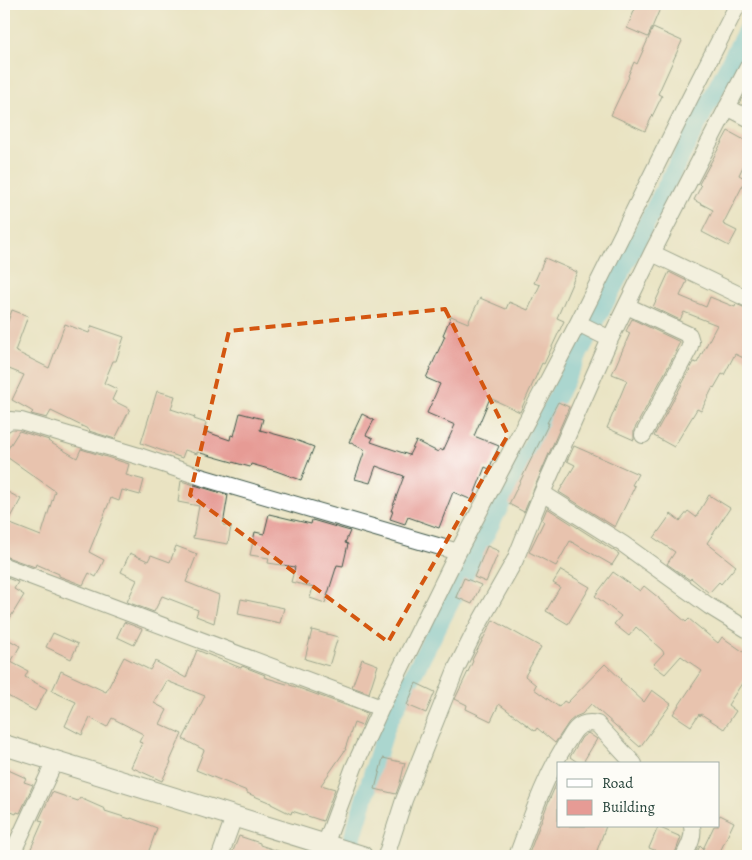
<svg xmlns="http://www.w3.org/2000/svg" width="752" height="860" viewBox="0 0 752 860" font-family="Alegreya,serif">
<rect width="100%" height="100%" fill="#fdfcf7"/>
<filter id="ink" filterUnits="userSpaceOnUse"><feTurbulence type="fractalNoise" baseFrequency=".02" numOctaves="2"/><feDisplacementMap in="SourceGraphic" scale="10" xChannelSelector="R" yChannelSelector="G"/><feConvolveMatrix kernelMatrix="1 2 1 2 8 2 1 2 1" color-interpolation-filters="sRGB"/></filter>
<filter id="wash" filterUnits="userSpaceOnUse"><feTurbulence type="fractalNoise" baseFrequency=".0096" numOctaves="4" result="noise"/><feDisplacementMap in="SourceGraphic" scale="20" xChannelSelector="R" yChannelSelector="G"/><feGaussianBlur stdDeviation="1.12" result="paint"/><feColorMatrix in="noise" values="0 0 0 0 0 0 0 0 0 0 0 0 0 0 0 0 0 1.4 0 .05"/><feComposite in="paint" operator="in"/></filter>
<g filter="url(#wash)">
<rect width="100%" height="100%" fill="#eae3c2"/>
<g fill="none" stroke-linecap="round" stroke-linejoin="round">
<path stroke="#60c5de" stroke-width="18" d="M347,856L387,725L748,27"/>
</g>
<g id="blocks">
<path fill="#e69b95" d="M637,4H662L648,37L627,28Z
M653,28L682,41L658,94L662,96L645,131L611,115L629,77L628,76L634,62L637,64Z
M728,131L748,142V156L739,175L746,179L723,224L737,231L729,246L702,232L713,210L694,200L701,186L699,184Z
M545,258L577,272L557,318L564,321L544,364L542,363L520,412L490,398L474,436L499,446L489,469L485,467L472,500L453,492L439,528L408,517L405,524L390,519L393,511H391L404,476L376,466L370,483L355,479L365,450L349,442L362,414L374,420L366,435L373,438L371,442L409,455L416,441L438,452L440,449L443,451L455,425L427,413L440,384L426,378L445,336L443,335L451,316L468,323L480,298L506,309L509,302L528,310L540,285L534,283Z
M669,272L687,281L680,296L706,307L710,297L735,307L736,304L748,309V325L743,336L748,338V360L735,354L724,375L722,374L714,388L713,387L701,411L697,409L674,447L654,436L694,362L697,363L717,325L684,312L680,320L653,307Z
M12,310L28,316L15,351L49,368L65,324L89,333L92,326L124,337L116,361H113L104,383L117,389L112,400L130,409L115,439L89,431L90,430L51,411L47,418L31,414L33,412L30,410L12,400L24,375L9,369L5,379L4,378V332Z
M632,319L680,342L675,352H676L634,430V440L607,428L627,380L612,374L630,333L626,331Z
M157,391L175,396L171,409L195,417L194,419L206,423L204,431L230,440L231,435L234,436L240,413L263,419L260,430L293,439L314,447L301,480L276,471L251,464L250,467L197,452V454L185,450L182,458L141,443Z
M558,402L569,407L524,512L509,504L549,423H547Z
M19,431L49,440L48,441L77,458L81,449L129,464L126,475L144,480L140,495L122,490L119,501L111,498L89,552L104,560L96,577L89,573L83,585L59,576V574L36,564L35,567L4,556V490L21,499L8,523L41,536L55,491L4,455Z
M574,446L638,474L632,485L635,486L615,527L559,492L575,465L567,461Z
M181,481L228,495L223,525L231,526L228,544L193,538L199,506L178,502Z
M709,495L730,508L707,543L736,566L721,584L719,582L709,593L691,578L690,580L667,564L675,552L654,538L671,514L680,521L688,511L696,517Z
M547,508L619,554L612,565L570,541L556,566L529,552L544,521L542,520Z
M269,514L311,524L312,520L350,531L345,543L348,544L343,566L337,565L325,603L310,598L313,587L291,582L295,567L268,563L269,558L250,555L255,532L264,534Z
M176,546L197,554L186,582L219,595L214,623L196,616L198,610L162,596L154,612L127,602L137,580L121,572L130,553L148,561L151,555L170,562Z
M487,546L499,551L486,582L474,577Z
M561,570L590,587L568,624L546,611L560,587L553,583Z
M613,572L640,591L644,586L659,598V599L686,622L689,619L718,643L722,637L748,655V674L728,705L736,711L724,729L701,714L700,716L699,714L691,726L673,714L702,671L681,656L665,674L653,665L664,653L662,650L636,627L629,636L614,624L621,616L595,596Z
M4,577L18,582L14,589L24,595L4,628Z
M464,578L481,585L472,604L456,597Z
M241,599L284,608L280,623L238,614Z
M493,620L541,647L525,676L536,685L534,689L559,707L564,701L567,703L605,664L621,679L620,680L644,702L652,690L671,704L640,747L591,704L582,714L575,717L569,722L555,743L537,728L535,731L499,704L491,721L466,709L467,705L455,699L473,661L472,660Z
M124,622L142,629L134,645L117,637Z
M312,630L338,637L329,666L305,659Z
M53,633L78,644L71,659L46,647Z
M4,637L20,646L11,662L28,671L25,677L47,689L35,711L4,694Z
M197,650L241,668L242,666L265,675L264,677L293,686L367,713L362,726L354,723L345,749H346L321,785L335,789L323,821L292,811L291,814L271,804V803L247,793V791L196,770L204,750L183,739L205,696L167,681L154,703L167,710L160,724L182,734L170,761L171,762L162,781L131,767L142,743L139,742L143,734L112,718L107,727L90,718L82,735L65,726L76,702L52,691L61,671L106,692L124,657L150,670L155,661L186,678Z
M362,659L378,665L369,693L352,687Z
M416,683L435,692L426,713L407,705Z
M588,733L597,739L582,764H580L570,757L582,737Z
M383,758L405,763L400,783L396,794L375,789Z
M4,768L26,778L24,782L33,785L20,813L17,812L16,814L4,809Z
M558,780V826H606L595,856H584L573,852L572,856H528L548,803Z
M52,792L78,801L80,798L105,809V811L130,819L131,818L157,828L147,856H37L29,853L43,821L39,820Z
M720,815L734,822L718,856H695L700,846L703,849L714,826H718V818Z
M658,827L681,837L674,856H670L649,848Z
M239,836L260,843V845L287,854V856H231Z"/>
</g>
</g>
<g filter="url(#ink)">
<use href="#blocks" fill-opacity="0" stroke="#3d5649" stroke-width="1"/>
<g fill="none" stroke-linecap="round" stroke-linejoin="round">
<defs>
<path id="minor" d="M727,107L748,118
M652,253L748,299
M627,306L689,335L691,342L689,349L643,435
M578,323L610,339
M4,424L10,420L21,421L142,457L204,478L458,552
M542,493L623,544L709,606L748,630
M4,566L381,708
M11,856L55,761
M220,856L234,817
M322,856L325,845L354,767L381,708L458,552L578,323L690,98L738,4
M386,856L404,800L457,667L476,629L515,560L542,493L610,339L652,253L748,67
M517,856C531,819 544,779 565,745C569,740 572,733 576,729C582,723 589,722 597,724L634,764
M684,856C689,846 694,837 692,826"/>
<path id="tertiary" d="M4,745L362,856"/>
</defs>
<use href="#minor" stroke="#3d5649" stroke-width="18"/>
<use href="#tertiary" stroke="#3d5649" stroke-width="22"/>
<use href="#minor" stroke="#fff" stroke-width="16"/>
<use href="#tertiary" stroke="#fff" stroke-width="20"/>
</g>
</g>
<path d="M0 0H752V860H0ZM445,309L508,435L388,642L190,495L229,331Z" fill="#eae3c2" fill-opacity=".55" fill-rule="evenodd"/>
<path fill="none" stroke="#d45610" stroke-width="4" stroke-dasharray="10 6" stroke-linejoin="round" d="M445,309L508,435L388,642L190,495L229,331Z"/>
<rect width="752" height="860" fill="none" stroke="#fdfcf7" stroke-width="20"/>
<rect x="557" y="762" width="162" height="65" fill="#fdfcf7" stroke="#a4b0a9"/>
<rect x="567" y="779" width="25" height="8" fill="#ffffff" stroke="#a4b0a9"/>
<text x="602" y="788" font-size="15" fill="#1f3d34">Road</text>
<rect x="567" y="800" width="25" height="15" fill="#e69b95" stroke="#a4b0a9"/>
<text x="602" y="812" font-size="15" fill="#1f3d34">Building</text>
</svg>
